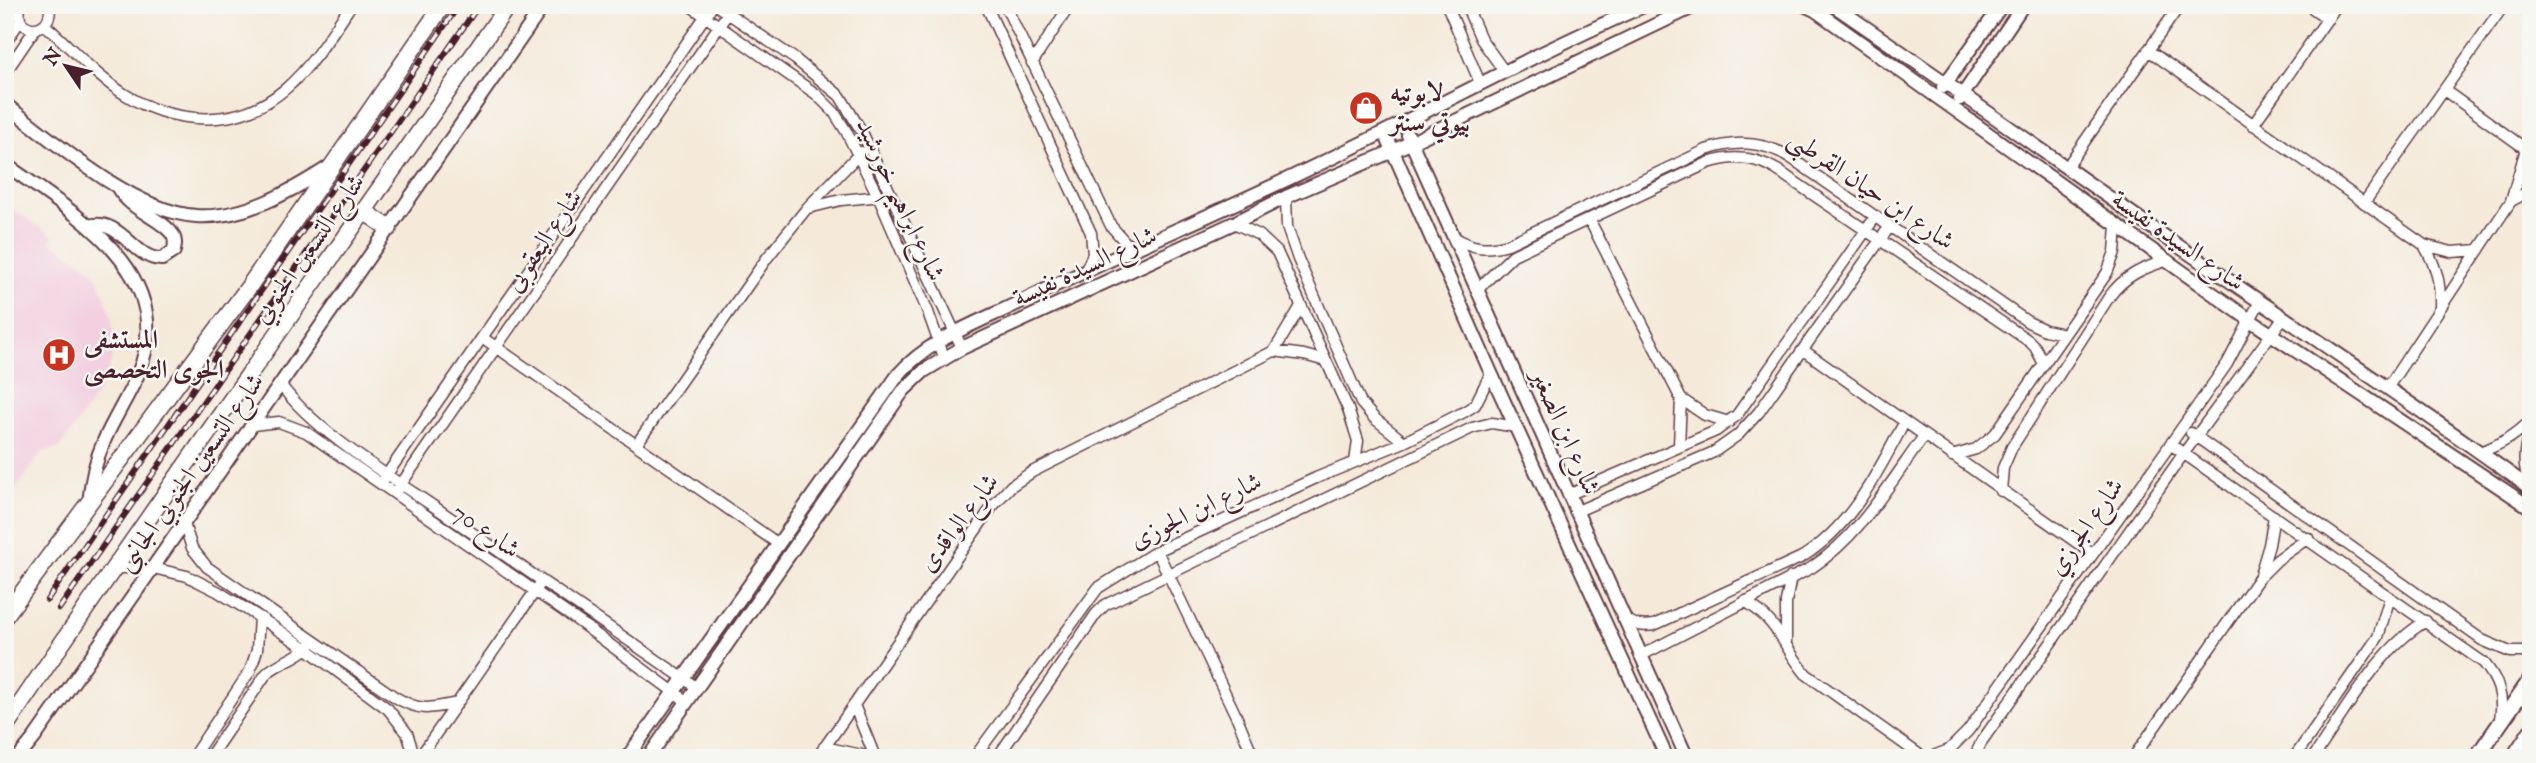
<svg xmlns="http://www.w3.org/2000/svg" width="2536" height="763" viewBox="0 0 2536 763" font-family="'IM FELL English',Amiri,serif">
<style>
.built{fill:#f3cfe0}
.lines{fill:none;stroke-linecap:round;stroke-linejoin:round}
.minor-casing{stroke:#643d45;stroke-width:13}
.tertiary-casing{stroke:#643d45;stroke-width:16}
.secondary-casing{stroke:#643d45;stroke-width:18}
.trunk-casing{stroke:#643d45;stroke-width:19}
.minor{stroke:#fff;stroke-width:10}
.tertiary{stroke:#fff;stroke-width:12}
.secondary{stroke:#fff;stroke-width:14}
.trunk{stroke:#fff;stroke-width:16}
.rail-casing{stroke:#4a1f2b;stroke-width:6}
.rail{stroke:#f6f6f2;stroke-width:3.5;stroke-dasharray:10;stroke-linecap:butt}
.labels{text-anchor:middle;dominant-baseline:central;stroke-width:5;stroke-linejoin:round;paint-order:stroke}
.poi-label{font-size:26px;font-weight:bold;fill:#4a1f2b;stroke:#f6f6f2;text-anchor:start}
.street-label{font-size:26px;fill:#4a1f2b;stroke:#f6f6f2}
</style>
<rect width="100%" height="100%" fill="#f6f6f2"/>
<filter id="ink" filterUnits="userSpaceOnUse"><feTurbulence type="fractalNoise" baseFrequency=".0143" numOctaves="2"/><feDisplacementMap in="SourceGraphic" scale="14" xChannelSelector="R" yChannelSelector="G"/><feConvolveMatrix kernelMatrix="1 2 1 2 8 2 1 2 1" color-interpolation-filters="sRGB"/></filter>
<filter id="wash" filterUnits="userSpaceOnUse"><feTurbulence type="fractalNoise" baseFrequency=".00686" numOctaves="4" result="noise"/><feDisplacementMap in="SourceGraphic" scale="28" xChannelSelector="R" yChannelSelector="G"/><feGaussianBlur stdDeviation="1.57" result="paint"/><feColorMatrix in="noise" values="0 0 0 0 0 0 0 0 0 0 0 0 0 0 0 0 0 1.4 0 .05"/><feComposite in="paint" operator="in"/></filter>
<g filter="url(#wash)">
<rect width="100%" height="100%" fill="#f5eada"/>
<path class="built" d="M5,204l48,32 -3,5 41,28 8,11 13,38 2,28 -3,17 -12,28 -39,57 -18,4 -37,54z"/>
</g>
<g filter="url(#ink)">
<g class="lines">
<g class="minor-casing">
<path id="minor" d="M19,5l1,16c13,15 34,4 29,-16
M689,5l127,89 18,18 12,19 32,65 50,116 16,45
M716,5l79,54 45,37 22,36 100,216
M986,5l105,228 2,21 -7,16
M1005,5l106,221 15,17 8,4
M1028,5h12
M1447,5l33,78
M1466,5l15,34 23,32
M2308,5l20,14
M45,25c27,23 50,51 81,70 22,14 44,21 70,23 80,6 116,-54 155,-113
M5,43l15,-22
M2148,50l276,195 28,7 27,-2
M1032,63l38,-58
M5,73l30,-44
M2444,90l86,62
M2253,125l84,-120
M2066,168l114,-163
M1286,197l1,30 11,32 63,144 13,15 30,24
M2511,201l20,-11
M2364,203l140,-198
M808,208l33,-8 41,-4
M1589,219l92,180 -2,47
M1234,223l25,12 18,17 71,157 10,32 -3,21
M1454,237c19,12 33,13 54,7l198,-94c29,-10 55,-9 82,6l240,166 17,8 19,4
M2424,245c12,21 17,38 16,62
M1477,290l36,-35 195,-92c25,-8 47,-7 69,7l252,171 6,6 9,17
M483,338l294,205
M1803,350l290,204
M1274,351l30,4 22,6
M280,384c36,49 111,93 162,128 85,58 169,117 254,175
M2388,387l123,-186 15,-52
M1681,399l24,16 24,7
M252,425l27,-3 27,10 272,189 108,80
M2531,432c-9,18 -8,37 0,56
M2191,433l291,207 28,12h21
M2170,444l314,219c14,17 20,34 16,56
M636,445l131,-187 40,-50 54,-56
M2480,452c20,-7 36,-16 51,-32
M1952,456l24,-7 19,-15 112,-161 8,-21 2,-26
M381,483l332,-478
M2001,491l2,-23 9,-21 97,-150c16,-22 34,-29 59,-37
M395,493l333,-480
M1568,495l148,-64 21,-16 139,-199
M1575,512l139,-60 24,-17 21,-23 131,-186
M184,524l8,24 15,19 188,130c25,15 35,12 62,6
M1157,551l81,169 16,38
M113,568h40l34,8 30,15 42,26 48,32 81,60 19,24 8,25
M2260,575l9,-30 5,-29
M1745,601c36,23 36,43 61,73l118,84
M1623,618c11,7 19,9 31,7l148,-68c49,-30 76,-85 102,-134
M1786,642v-40l5,-25
M1640,656l171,-88c49,-32 79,-85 113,-132
M854,705l21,52
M824,747l52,11
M192,758l58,-87 7,-21 2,-33
M209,758l57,-84c12,-12 31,-15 43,-28
M419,758l119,-171
M817,758l175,-251 19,-21 21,-14 242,-121 27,-45
M974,758l124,-170 59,-37 159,-73 88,-36 60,-30 11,-7 16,-32
M997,758l99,-144 9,-9 367,-177 20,-5 24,4
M1928,758l21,-8 19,-19 259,-367 33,-63
M1974,758l8,-17 202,-288 99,-135
M2133,758l125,-179 19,-19 31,-22
M2294,758l84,-121 12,-40
M2313,758c32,-46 64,-108 113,-137"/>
</g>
<g class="tertiary-casing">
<path id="tertiary" d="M1804,5l11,5 435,310 281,188
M1833,5c116,79 229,160 344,240 118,81 238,159 354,244
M1943,87l59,-82
M1960,99l63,-94
M5,104c49,38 129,108 191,112 48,3 94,-24 133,-49
M1385,133l106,240 176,385
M1408,135l279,623
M5,164c68,49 175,109 133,210 -10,23 -24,44 -34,67 -9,20 -13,41 -15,62
M89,226c32,-9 45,34 73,33l12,-8c1,-6 2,-10 -1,-16 -11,-17 -41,-23 -55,-47
M18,758l17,-21 509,-732
M627,758l271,-383c29,-34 76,-51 116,-70 92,-45 187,-85 280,-129 118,-55 232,-119 352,-171
M648,758l255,-367 21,-20 38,-23 272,-125 52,-26 107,-46 304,-146"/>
</g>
<g class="secondary-casing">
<path id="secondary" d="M2476,758l55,-79
M2513,758l18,-27"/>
</g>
<g class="trunk-casing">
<path id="trunk" d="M365,212l24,16
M5,616l243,-328 195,-283
M5,727c164,-243 336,-481 503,-722"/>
</g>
<use href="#minor" class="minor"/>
<use href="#tertiary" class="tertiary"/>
<use href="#secondary" class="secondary"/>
<use href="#trunk" class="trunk"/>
<g class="rail-casing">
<path id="rail" d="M47,600l412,-595
M59,609l420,-604"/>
</g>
<use href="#rail" class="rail"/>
</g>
</g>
<defs>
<g id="shop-disc" transform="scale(1.75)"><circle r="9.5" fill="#c8321e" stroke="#f6f6f2"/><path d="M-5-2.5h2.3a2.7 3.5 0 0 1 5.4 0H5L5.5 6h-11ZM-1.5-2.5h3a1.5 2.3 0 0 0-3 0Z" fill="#fff"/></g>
<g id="hospital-disc" transform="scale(1.75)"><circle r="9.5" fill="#c8321e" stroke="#f6f6f2"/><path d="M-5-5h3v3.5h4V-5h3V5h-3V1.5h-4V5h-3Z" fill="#fff"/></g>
</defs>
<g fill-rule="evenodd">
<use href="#shop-disc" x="1366" y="108"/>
<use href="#hospital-disc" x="59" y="355"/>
</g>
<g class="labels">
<g class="poi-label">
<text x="1390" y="93">لابوتيه<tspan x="1390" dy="30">بيوتي سنتر</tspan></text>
<text x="84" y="340">المستشفى<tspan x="84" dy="30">الجوى التخصصى</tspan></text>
</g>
<g class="street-label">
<text transform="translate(1871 190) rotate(34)">شارع ابن حيان القرطبى</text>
<text transform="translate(900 200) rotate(65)">شارع ابراهيم خورشيد</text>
<text transform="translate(544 241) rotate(-56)">شارع اليعقوبى</text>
<text transform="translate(2178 241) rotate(35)">شارع السيدة نفيسة</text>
<text transform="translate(309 249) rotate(-55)">شارع التسعين الجنوبي</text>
<text transform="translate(1085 267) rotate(-25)">شارع السيدة نفيسة</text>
<text transform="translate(1565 432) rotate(66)">شارع ابن الصغير</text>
<text transform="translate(191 473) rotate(-55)">شارع التسعين الجنوبي الجانبى</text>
<text transform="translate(1196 511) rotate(-26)">شارع ابن الجوزى</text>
<text transform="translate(959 523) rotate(-53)">شارع الواقدى</text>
<text transform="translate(2086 527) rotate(-55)">شارع الجرزي</text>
<text transform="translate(486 531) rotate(35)">شارع 70</text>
</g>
</g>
<rect width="2536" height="763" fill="none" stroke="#f6f6f2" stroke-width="28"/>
<g transform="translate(66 66) rotate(305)" stroke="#f6f6f2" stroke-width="5" paint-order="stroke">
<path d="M0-5L12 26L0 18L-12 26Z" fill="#4a1f2b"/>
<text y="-10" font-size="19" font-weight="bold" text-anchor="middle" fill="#4a1f2b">N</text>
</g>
</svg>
